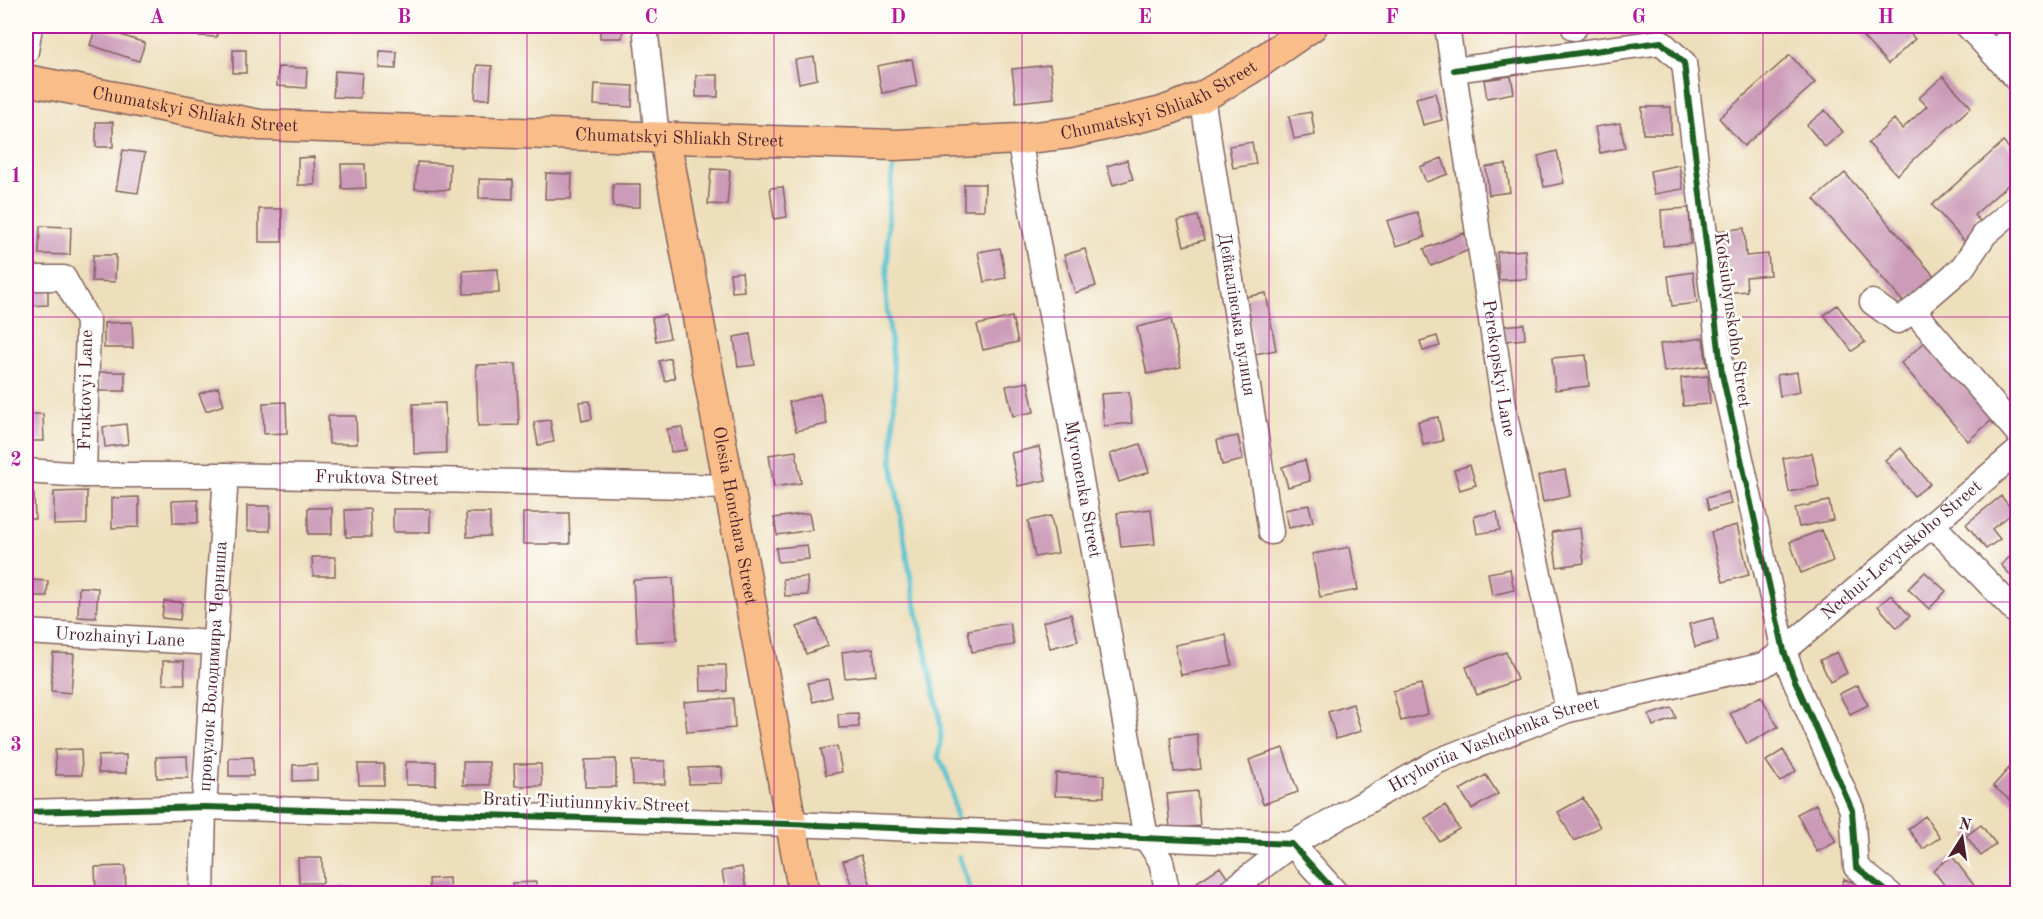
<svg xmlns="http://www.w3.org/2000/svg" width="2043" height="919" viewBox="0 0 2043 919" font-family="'Old Standard TT',serif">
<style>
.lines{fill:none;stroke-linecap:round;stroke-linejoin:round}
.stream{stroke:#57c3cf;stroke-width:5}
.building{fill:#cb9bb8}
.minor-casing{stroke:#83625e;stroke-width:27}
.major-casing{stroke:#83625e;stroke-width:33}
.minor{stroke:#fff;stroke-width:24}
.major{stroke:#f8bd89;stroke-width:30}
.cycleway-casing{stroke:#fdfcf7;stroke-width:10}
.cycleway{stroke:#1b5e20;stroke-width:6}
.grid{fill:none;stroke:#b5179e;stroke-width:1.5;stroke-opacity:0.55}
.labels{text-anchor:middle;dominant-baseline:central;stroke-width:5;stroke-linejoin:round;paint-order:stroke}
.street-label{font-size:18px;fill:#4a1f2b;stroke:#fdfcf7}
.neatline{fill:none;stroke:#b5179e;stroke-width:2}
.grid-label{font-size:20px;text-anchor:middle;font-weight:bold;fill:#b5179e}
</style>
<rect width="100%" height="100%" fill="#fdfcf7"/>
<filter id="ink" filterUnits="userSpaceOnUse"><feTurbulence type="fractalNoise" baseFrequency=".0167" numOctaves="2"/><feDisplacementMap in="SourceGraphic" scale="12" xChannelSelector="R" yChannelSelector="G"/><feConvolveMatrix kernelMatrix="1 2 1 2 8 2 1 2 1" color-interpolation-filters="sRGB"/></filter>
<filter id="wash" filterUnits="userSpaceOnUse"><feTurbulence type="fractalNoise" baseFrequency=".008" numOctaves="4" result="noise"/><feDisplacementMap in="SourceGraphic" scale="24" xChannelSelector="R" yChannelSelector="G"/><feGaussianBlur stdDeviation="1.35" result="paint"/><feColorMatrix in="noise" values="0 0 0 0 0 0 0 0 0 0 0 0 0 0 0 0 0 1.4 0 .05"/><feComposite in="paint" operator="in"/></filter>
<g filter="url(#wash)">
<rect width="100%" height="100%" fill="#eedfbc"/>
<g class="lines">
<path class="stream" d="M893,169l-4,36 -3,91 9,85 -3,82 21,130 26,121 2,23 -3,20c13,20 15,42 19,65
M959,857l13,37"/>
</g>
<g id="blocks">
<path class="building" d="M198,26h20l-1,11 -19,-1z
M600,26h23l-1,12h-22z
M1853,26h50l12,13 -27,25z
M96,27l49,16 -6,18 -49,-16z
M233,50h13v23h-13z
M380,51l17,1 -1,17 -17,-1z
M1790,55l25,28 -71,63 -25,-28z
M814,57l3,22 -18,4 -4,-23z
M912,59l5,27 -35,7 -5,-27z
M477,65l15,1 -2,33h-15z
M1050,65l4,33 -38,4 -4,-33z
M278,67l29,1 -1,20 -29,-2z
M335,71l27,2 -2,25 -27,-1z
M696,75h22v22h-22z
M1511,76l3,17 -27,5 -3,-18z
M1943,76l28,31 -74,68 -29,-32 26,-24 8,10 25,-23 -8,-8z
M595,84l38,2 -1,21 -38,-2z
M1435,93l7,27 -19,5 -7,-27z
M1642,107h29v27h-28z
M1825,110l18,22 -18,15 -18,-22z
M1311,112l4,23 -21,4 -5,-23z
M96,122h17v25h-17z
M1620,123l5,25 -25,5 -5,-26z
M1252,142l4,22 -23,4 -4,-22z
M2003,142l15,16v31l-3,2 -6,-7 -35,31 9,9 -19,17 -32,-36z
M123,150l22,3 -7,40 -22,-3z
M1557,151l7,32 -20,4 -6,-31z
M314,157l1,28h-17v-27z
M1442,158l6,16 -22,8 -6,-15z
M1127,160l6,19 -20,6 -6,-19z
M417,162l33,2 -1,26 -34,-1z
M341,164h24l1,24 -24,1z
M1506,164l4,28 -21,3 -3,-28z
M1679,165l4,24 -29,5 -4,-23z
M711,169l19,1 -3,35 -19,-1z
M546,173l26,1 -1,25h-26z
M1845,173l90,104 -31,26 -90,-104z
M479,179l34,1v19l-34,-1z
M613,184h27v23h-27z
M964,184h21l-1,26h-20z
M783,187l4,30 -13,2 -4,-31z
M1689,208l2,36 -28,2 -2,-36z
M259,209h23v33h-23z
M1417,212l8,25 -29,9 -9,-25z
M1198,216l6,24 -20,6 -6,-25z
M40,226l31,1 -1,28 -31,-1z
M1744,228l2,28 22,-2 2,21 -24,2 1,14 -23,2 -6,-62z
M1464,233l7,16 -40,17 -7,-17z
M1000,248l6,30 -22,4 -6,-30z
M1085,249l11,37 -21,7 -11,-38z
M1525,250l2,29 -28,1 -2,-28z
M93,255h23l-1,27 -23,-1z
M498,269l1,24 -35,1 -1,-23z
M742,272l2,19 -12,1 -2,-19z
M1693,272l4,31 -25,3 -4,-30z
M48,287v18l-22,1v-18z
M1266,293l10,57 -21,4 -10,-57z
M1837,305l28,37 -13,9 -28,-36z
M665,315l5,23 -14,3 -4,-23z
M1012,317l6,25 -35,8 -6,-25z
M1171,319l10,48 -34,7 -10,-47z
M132,322l1,26h-29v-25z
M1524,324l1,15 -20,2 -2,-15z
M750,334l5,31 -17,2 -4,-30z
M1437,336l3,10 -17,5 -3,-10z
M1703,338l4,28 -43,6 -4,-28z
M1926,341l67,78 -25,22 -67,-78z
M1586,355l3,31 -34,4 -3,-32z
M670,358l5,20 -10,3 -6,-20z
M516,364l3,61 -41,1 -2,-61z
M98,372h27v19h-26z
M1797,372l3,20 -20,4 -3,-21z
M1708,376l2,28 -27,2 -2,-28z
M1028,382l6,30 -21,4 -7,-30z
M218,387l6,18 -18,6 -7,-17z
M1129,392l3,31 -28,3 -3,-32z
M820,394l7,30 -31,7 -7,-29z
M590,401l2,18 -10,2 -3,-19z
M286,402l1,31 -23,1 -1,-31z
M445,403l1,50 -32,1 -1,-50z
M26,414h17l1,27h-18z
M328,416h28l1,28h-28z
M1438,417l5,24 -20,4 -5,-24z
M550,420l4,22 -16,3 -4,-23z
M126,424l2,20 -23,3 -2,-20z
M682,427l4,23 -15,2 -4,-23z
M1238,436l5,24 -21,5 -5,-25z
M1140,444l9,28 -30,10 -9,-28z
M1039,447l7,33 -28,6 -7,-33z
M1901,448l29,36 -16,12 -29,-36z
M796,451l5,32 -27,4 -5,-32z
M1812,453l7,33 -30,6 -6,-34z
M1305,460l5,21 -22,6 -6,-20z
M1470,465l6,20 -16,5 -6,-20z
M1565,470l5,26 -27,6 -5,-26z
M87,491v33l-33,1v-33z
M1728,492l3,12 -22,6 -3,-12z
M34,494l1,25h-9v-24z
M2001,496l13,16 -22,17 8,10 -14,10 -20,-25z
M139,497v30l-27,1v-30z
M198,500v23h-25l-1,-22z
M1829,501l4,19 -34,7 -4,-19z
M1309,505l4,17 -24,6 -4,-18z
M247,506h23v25h-23z
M308,508h24v26h-24z
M370,509l1,28h-25l-1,-27z
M393,509h37v23h-37z
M1151,509l4,35 -34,3 -4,-34z
M1497,512l3,18 -23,4 -3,-18z
M466,513h24v23l-23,1z
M523,513h46l1,31h-47z
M809,513l3,17 -35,5 -3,-17z
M1051,516l7,37 -23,4 -7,-36z
M1737,525l12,50 -26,7 -12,-50z
M1580,528l4,35 -27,4 -5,-35z
M1822,530l11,31 -32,12 -11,-31z
M807,545l2,14 -31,3 -2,-14z
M1350,547l8,43 -38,7 -8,-43z
M2018,549v34l-17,-18z
M312,557h23v19h-22z
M1510,569l4,21 -22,5 -4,-22z
M1925,572l21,19 -17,18 -21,-20z
M807,577l1,18 -23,1 -2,-17z
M673,578l4,62 -40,2 -4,-62z
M31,580l17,1 -1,15h-17z
M79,587l19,1 -2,30 -18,-1z
M1891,595l19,21 -13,12 -19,-22z
M164,601l18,1 -2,18 -18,-2z
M1071,614l7,27 -28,7 -7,-26z
M1713,618l5,23 -23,6 -6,-23z
M818,619l10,27 -22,8 -9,-27z
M1010,623l4,22 -42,7 -4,-22z
M1226,635l6,30 -51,10 -6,-30z
M873,648l3,27 -31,3 -3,-26z
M1506,652l11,28 -40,15 -11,-28z
M1837,652l10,21 -17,9 -10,-22z
M53,653l21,1 -3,39 -20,-2z
M163,661h21l1,23h-22z
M700,665h26l1,26h-26z
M828,679l4,18 -19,5 -5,-19z
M1421,684l7,30 -27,7 -8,-30z
M1857,685l11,20 -18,9 -11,-20z
M1761,696l17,31 -31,17 -17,-31z
M733,698l2,30 -48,4 -3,-30z
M1353,704l8,27 -25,8 -8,-27z
M1672,708l4,10 -23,8 -4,-11z
M858,713l1,14 -20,1 -1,-14z
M1197,734l4,35 -27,3 -4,-35z
M837,746l5,26 -16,3 -5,-26z
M1283,748l15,44 -35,12 -14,-44z
M81,749l1,26h-26l-1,-25z
M26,750h4v23h-4z
M1783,750l13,21 -16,11 -14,-21z
M126,755v18h-28v-17z
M187,756l1,22h-31l-1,-21z
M253,757v19h-24v-18z
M616,759v28h-31v-27z
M632,761h33v23l-32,1z
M406,762h30v23h-30z
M463,762h26l1,23h-27z
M317,764v16l-24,1v-16z
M358,764h26v21h-25z
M514,764h27l1,22h-27z
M722,767v16l-33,1v-16z
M2010,767l8,7v33l-25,-21z
M1056,773l48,2v22l-49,-1z
M1486,775l12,19 -26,15 -12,-19z
M1197,791l3,35 -30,3 -3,-35z
M1583,798l17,29 -26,14 -16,-29z
M1816,804l20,38 -19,10 -20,-38z
M1445,805l14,24 -20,12 -14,-23z
M1925,816l15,21 -17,12 -15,-20z
M1981,825l15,19 -15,12 -15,-20z
M861,855l10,31 -17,6 -11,-31z
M1952,856l24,32 -8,6h-17l-18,-24z
M298,858h24l1,25h-24z
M125,866l1,27 -30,1 -1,-27z
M742,867l5,27h-21l-4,-23z
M1220,867l11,16 -17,11h-10l-7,-12z
M449,878l1,16h-20l-1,-15z
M1844,879l17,6 -3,9h-19z
M536,882l1,12h-24l-1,-11z
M338,886l24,2v6h-24z
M595,887v7h-16v-6z"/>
</g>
</g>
<g filter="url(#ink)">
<use href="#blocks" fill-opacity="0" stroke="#83625e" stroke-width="1.5"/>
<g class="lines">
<g class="minor-casing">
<g id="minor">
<path d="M645,26l12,111"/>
<path id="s1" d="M1447,26l59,394 62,290"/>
<path d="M1968,26l50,54"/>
<path d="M1574,28l2,-2"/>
<path d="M26,51l4,-25"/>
<path d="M1993,53l25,-21"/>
<path d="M1454,70l207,-28 23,21 38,311 62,277 9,25 59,134 4,57 34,27"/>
<path id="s2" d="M1202,97l69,435"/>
<path id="s3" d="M1019,139l127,699 15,23 7,33"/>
<path d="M26,278h38l24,43 -4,154"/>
<path d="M1872,302l26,19 15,-11 105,123"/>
<path d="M1913,310l49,-42 23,-34 33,-28"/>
<path id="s4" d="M26,471l58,4h142l502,12"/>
<path d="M1932,524l86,90"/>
<path id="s5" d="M26,632l189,11"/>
<path d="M26,812l178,-5 586,17 502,20 45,50"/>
<path id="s6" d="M202,894l2,-87 22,-332"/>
<path id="s7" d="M1227,894l65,-50 146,-83 130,-51 196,-45 20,-14 234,-200"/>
</g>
</g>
<g class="major-casing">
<g id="major">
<path id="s8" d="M26,80l234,45 635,20 124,-6 51,-6 92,-21 40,-15 48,-28 62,-43"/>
<path id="s9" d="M665,138l139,756"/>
</g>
</g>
<use href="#minor" class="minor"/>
<use href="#major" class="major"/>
<g class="cycleway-casing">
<path id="cycleway" d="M1454,70l207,-28 23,21 38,311 62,277 9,25 59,134 4,57 34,27
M26,812l178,-5 586,17 502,20 45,50"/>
</g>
<use href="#cycleway" class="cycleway"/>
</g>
</g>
<path class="grid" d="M280,26v868M527,26v868M774,26v868M1022,26v868M1269,26v868M1516,26v868M1763,26v868M26,317h1992M26,602h1992"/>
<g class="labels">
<g class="street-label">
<text stroke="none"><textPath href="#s8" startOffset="1144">Chumatskyi Shliakh Street</textPath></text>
<text stroke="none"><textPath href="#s8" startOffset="172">Chumatskyi Shliakh Street</textPath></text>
<text stroke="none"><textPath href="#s8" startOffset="658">Chumatskyi Shliakh Street</textPath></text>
<text stroke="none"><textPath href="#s2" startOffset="220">Дейкалівська вулиця</textPath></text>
<text transform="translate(1732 320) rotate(82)">Kotsiubynskoho Street</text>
<text stroke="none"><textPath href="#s1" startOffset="346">Perekopskyi Lane</textPath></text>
<text transform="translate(86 390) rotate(-89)">Fruktovyi Lane</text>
<text stroke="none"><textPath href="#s4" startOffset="351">Fruktova Street</textPath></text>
<text stroke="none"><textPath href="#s3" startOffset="356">Myronenka Street</textPath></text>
<text stroke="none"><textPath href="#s9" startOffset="384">Olesia Honchara Street</textPath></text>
<text stroke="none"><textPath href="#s7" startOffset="770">Nechui-Levytskoho Street</textPath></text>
<text stroke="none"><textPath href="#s5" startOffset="94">Urozhainyi Lane</textPath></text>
<text stroke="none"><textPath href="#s6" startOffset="228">провулок Володимира Черниша</textPath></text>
<text stroke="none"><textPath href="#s7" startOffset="308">Hryhoriia Vashchenka Street</textPath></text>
<text transform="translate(586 803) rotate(2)">Brativ Tiutiunnykiv Street</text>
</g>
</g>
<rect width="2043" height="919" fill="none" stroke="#fdfcf7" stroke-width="66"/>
<g transform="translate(1962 838) rotate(12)" stroke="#fdfcf7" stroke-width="4.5" paint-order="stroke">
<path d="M0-4.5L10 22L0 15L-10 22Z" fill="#4a1f2b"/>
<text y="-9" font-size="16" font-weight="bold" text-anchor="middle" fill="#4a1f2b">N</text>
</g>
<rect x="33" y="33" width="1977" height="853" class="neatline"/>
<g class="grid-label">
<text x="157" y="23">A</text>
<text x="404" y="23">B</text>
<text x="651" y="23">C</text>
<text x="898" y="23">D</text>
<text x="1145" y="23">E</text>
<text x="1392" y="23">F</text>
<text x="1639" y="23">G</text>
<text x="1886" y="23">H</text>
<text x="16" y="182">1</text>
<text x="16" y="466">2</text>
<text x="16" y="751">3</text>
</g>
</svg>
